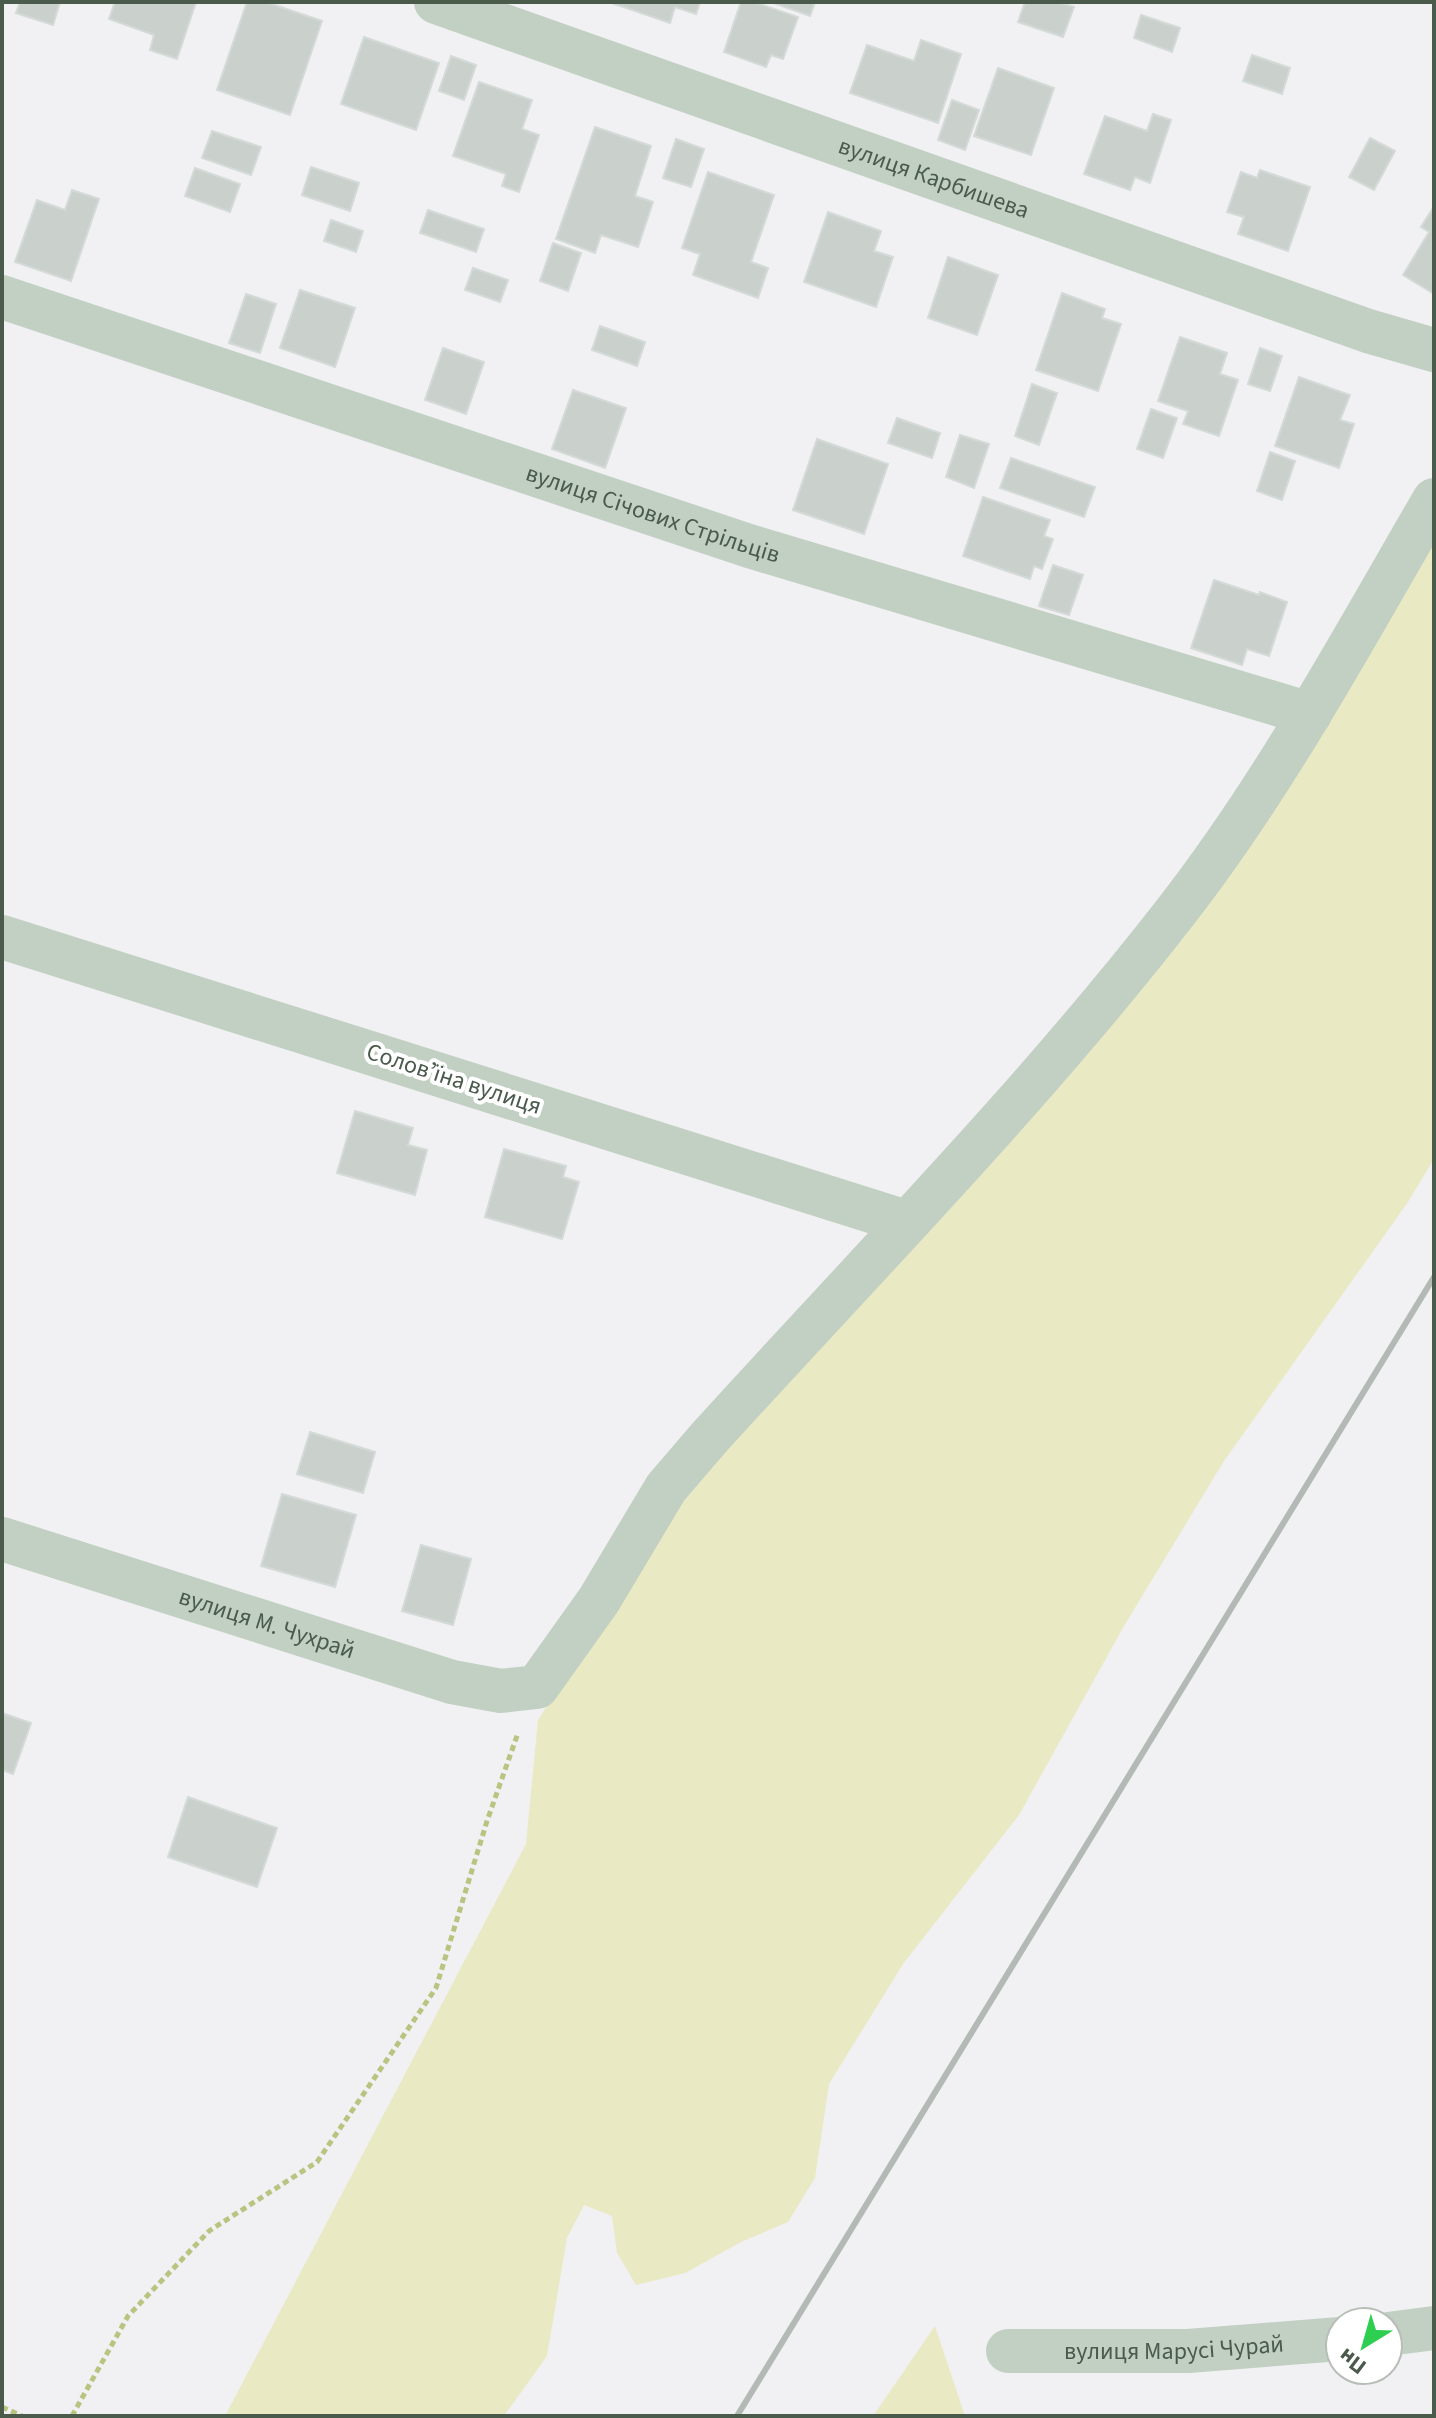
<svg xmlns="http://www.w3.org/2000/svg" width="1436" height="2418" viewBox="0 0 1436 2418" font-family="'Source Sans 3',sans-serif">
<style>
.green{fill:#e9eac4}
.building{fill:#cad1cc;stroke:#d4dad7;stroke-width:2}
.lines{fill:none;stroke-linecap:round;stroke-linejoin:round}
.path{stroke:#b9c480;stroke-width:5;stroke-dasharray:6 4;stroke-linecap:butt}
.minor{stroke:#c2d0c4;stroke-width:44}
.rail{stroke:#b3b9b4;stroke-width:6}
.labels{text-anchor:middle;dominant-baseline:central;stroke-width:8;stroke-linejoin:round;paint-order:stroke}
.street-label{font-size:24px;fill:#4a5b4c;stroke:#fff}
</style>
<rect width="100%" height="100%" fill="#f1f0f2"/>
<path class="green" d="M1434,535v624l-26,43 -184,259 -100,165 -105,189 -116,149 -74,120 -14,94 -27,44 -47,20 -56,31 -49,12 -19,-32 -5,-37 -28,-11 -17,33 -20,118 -43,60h-279l301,-572 12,-124 148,-233 364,-400z
M935,2326l30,90h-92z"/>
<path class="building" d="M20,2h40l-7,23 -37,-12z
M115,2h81l-19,57 -27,-9 4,-15 -45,-16z
M247,2h19l56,19 -32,94 -73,-25z
M609,2h91l-4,12 -21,-7 -5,16z
M741,2h13l44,15 -15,42 -12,-4 -5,12 -42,-15z
M771,2h44l-5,14z
M1025,2h33l16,5 -11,30 -45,-15z
M1141,15l39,13 -8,24 -38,-14z
M364,37l75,26 -23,67 -75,-26z
M921,40l40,14 -23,69 -88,-30 17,-48 47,16z
M1252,55l38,13 -8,26 -39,-13z
M451,56l25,9 -12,35 -25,-9z
M998,68l56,20 -23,67 -57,-19z
M479,82l53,18 -10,29 17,6 -20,57 -17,-6 4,-12 -53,-18z
M952,100l27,10 -14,40 -27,-10z
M1153,114l18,6 -21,63 -15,-6 -5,13 -46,-16 21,-58 42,15z
M595,127l56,19 -16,50 18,6 -15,45 -37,-12 -6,18 -39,-14z
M212,131l49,16 -10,28 -49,-17z
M1370,138l25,13 -21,39 -25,-13z
M676,139l28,10 -13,38 -28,-9z
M311,167l48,16 -9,28 -48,-16z
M195,168l45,16 -10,28 -45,-16z
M1260,170l50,17 -22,64 -50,-17 6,-17 -17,-5 14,-40 16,6z
M708,172l66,23 -23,67 17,6 -10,30 -65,-23 7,-21 -18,-6z
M72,190l27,9 -28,82 -56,-19 22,-62 28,10z
M1433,208h1v86l-31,-19 26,-43 -8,-5z
M428,210l56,19 -8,23 -56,-19z
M828,212l53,19 -7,20 19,6 -17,50 -72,-25z
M331,220l32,11 -7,21 -32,-11z
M553,243l28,10 -13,38 -28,-10z
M948,257l50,18 -21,60 -49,-17z
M473,268l35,12 -8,22 -35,-12z
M300,290l55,18 -20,59 -55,-19z
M1062,293l43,16 -3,9 19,6 -23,67 -62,-21z
M246,294l30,10 -16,49 -31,-10z
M600,326l45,16 -8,24 -45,-16z
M1180,337l47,16 -7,21 18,6 -19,56 -36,-12 5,-13 -30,-10z
M443,348l41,14 -18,52 -41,-14z
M1260,348l22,8 -12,35 -22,-7z
M1299,377l51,18 -10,25 14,4 -15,44 -64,-22z
M1032,384l25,9 -18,52 -24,-9z
M573,390l53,18 -21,60 -53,-19z
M1151,409l26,9 -14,40 -26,-9z
M897,418l43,15 -8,25 -44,-15z
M960,435l29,9 -15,44 -28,-11z
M817,439l71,25 -24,70 -71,-24z
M1270,452l25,9 -13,39 -25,-9z
M1011,458l84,29 -11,30 -84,-29z
M983,497l67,23 -6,16 9,3 -11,30 -8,-3 -4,13 -67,-23z
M1053,565l30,10 -14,40 -30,-9z
M1214,580l45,15 1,-3 27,10 -18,54 -22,-7 -5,16 -51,-17z
M355,1111l58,17 -5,17 19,5 -12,45 -78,-22z
M504,1149l62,17 -3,11 16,5 -17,57 -77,-22z
M310,1432l65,20 -12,41 -66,-19z
M282,1494l74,21 -21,72 -74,-21z
M421,1545l50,14 -18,66 -51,-14z
M2,1713l29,10 -18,51 -11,-4z
M188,1797l89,31 -20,59 -89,-30z"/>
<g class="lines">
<path class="path" d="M2,2407l20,9
M72,2416l56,-100 81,-85 108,-69 119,-174 51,-167 31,-88"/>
<g class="minor">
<path id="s1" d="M436,2l932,329 66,19"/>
<path id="s2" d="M2,297l747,249 561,168"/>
<path d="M2,937l904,285"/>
<path id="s3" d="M2,1539l450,143 49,9 36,-4 62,-87 67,-112 42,-49c157,-173 322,-340 466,-525 100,-128 178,-273 260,-414"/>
<path d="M1388,2334l46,-6"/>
<path id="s4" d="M1008,2351h180l152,-12"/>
</g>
<path class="rail" d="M737,2416l697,-1139"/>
</g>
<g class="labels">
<g class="street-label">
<text stroke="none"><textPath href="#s1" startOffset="528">вулиця Карбишева</textPath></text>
<text stroke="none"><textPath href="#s2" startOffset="686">вулиця Січових Стрільців</textPath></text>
<text transform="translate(454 1079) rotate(18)">Соловʼїна вулиця</text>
<text stroke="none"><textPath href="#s3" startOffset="278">вулиця М. Чухрай</textPath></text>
<text stroke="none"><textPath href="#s4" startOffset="166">вулиця Марусі Чурай</textPath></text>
</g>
</g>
<rect width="1436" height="2418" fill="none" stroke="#4a5b4c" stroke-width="8"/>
<g transform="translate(1364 2346) rotate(217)"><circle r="38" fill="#ffffff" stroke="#b7bdb7" stroke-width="2"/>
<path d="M0-6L14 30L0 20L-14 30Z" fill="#2ece51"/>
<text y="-12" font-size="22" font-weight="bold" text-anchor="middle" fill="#4a5b4c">Пн</text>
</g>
</svg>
